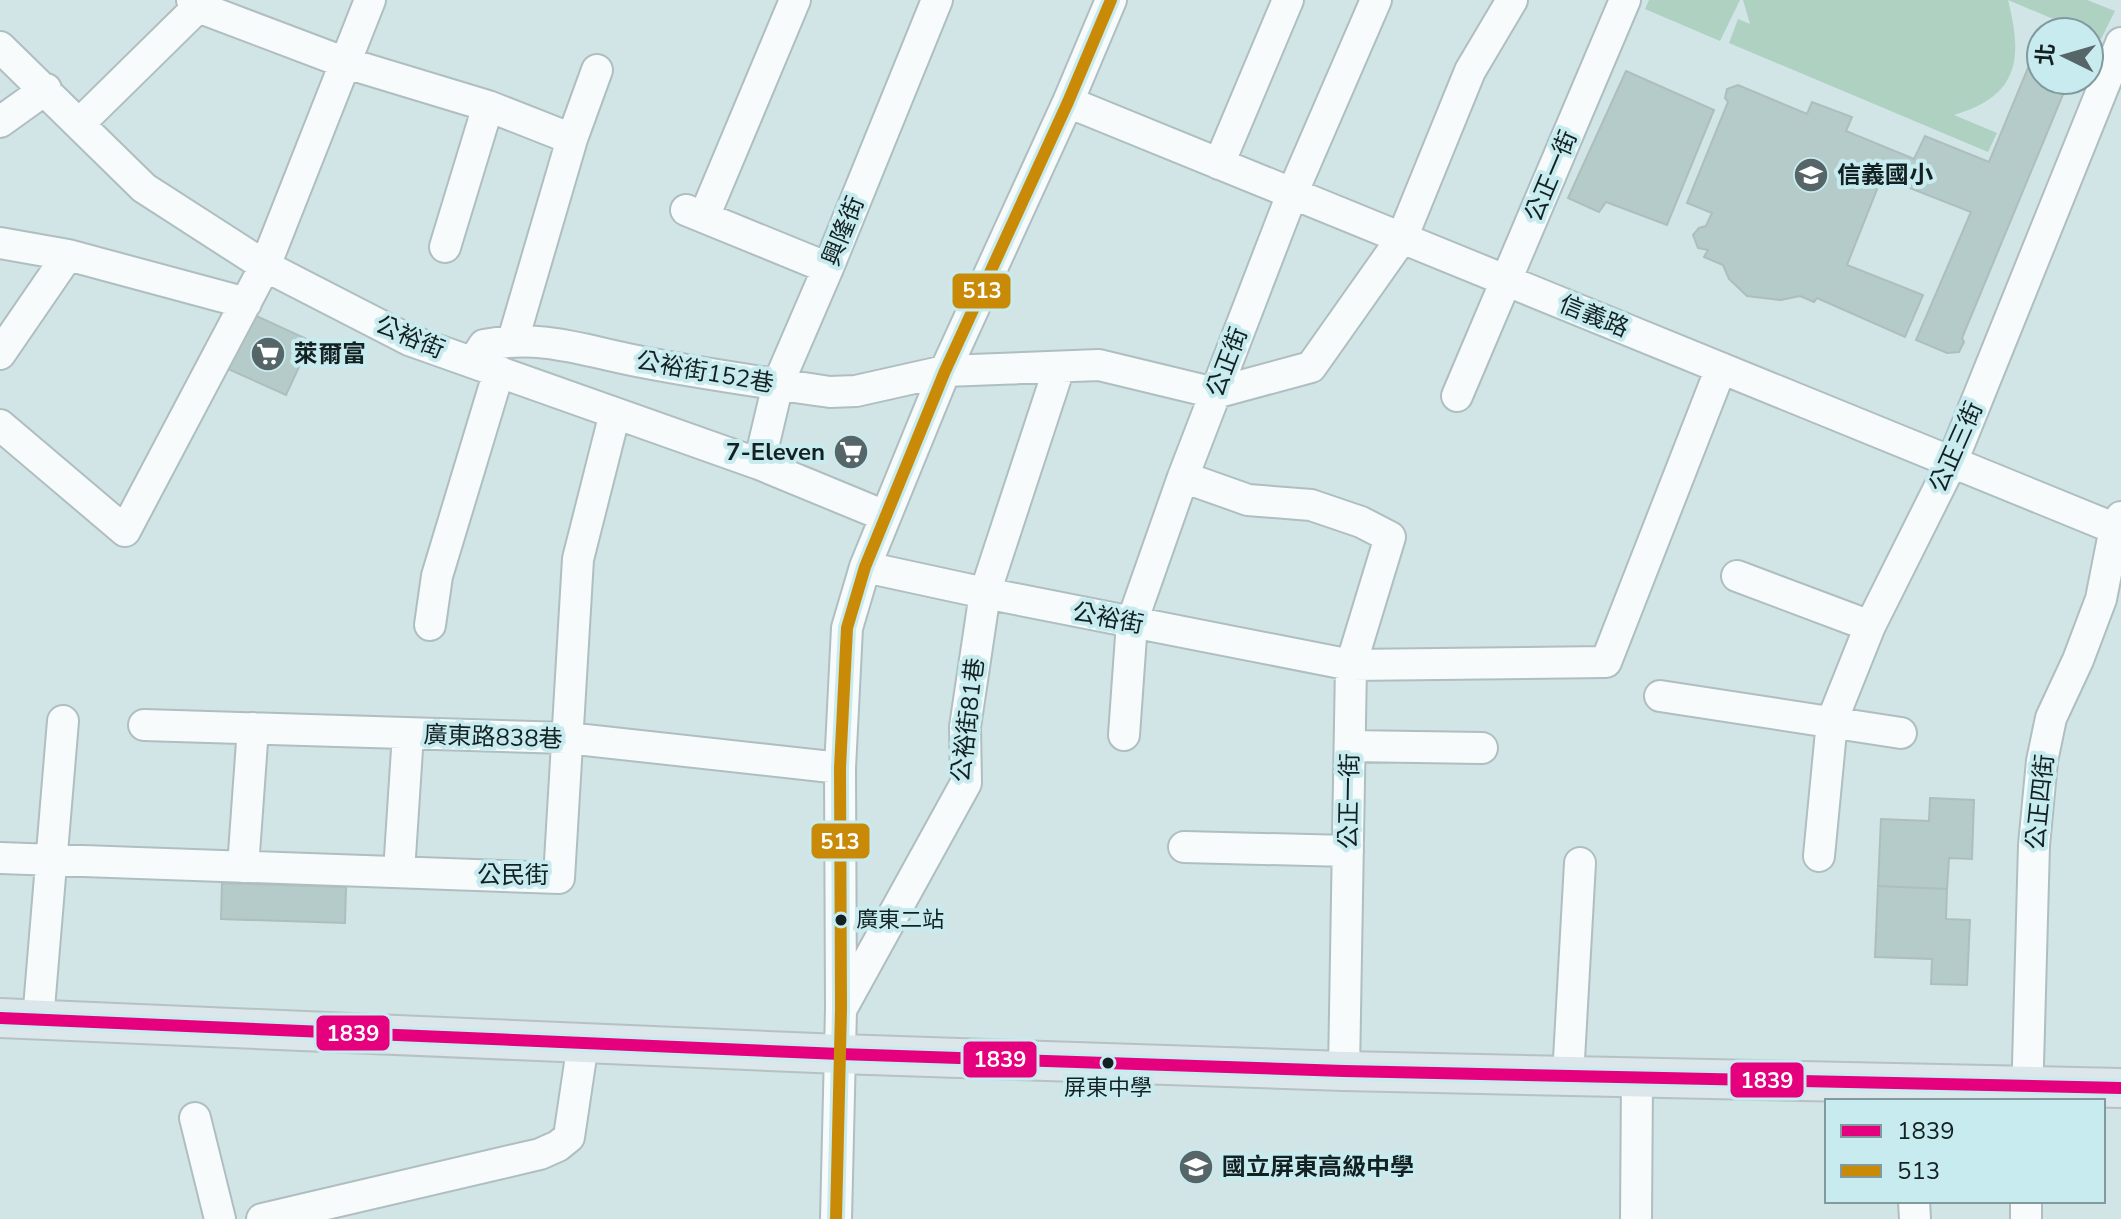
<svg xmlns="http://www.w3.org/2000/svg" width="2121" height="1219" viewBox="0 0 2121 1219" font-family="'Nunito Sans','Noto Sans TC',sans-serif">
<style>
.green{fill:#aed1c2}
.building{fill:#b4cbc9;stroke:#aebebd;stroke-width:2}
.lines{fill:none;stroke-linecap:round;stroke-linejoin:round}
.minor-casing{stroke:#afbec0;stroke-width:34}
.major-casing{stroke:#b6c1c2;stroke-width:42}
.minor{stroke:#f8fbfb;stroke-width:30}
.major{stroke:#dbe7ea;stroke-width:38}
.bus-1-casing{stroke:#c8ebef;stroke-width:18}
.bus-2-casing{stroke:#c8ebef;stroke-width:18}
.bus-1{stroke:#e5007d;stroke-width:12}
.bus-2{stroke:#c98b07;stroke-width:12}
.bus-dot{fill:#132122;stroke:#c8ebef;stroke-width:3}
.labels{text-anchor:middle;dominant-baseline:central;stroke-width:8;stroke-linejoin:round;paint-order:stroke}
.bus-label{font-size:22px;fill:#132122;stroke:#c8ebef;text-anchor:start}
.poi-label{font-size:24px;font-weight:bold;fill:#132122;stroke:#c8ebef;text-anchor:start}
.street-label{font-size:24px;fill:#132122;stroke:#c8ebef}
.line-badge{stroke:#c8ebef;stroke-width:3}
.badge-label{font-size:22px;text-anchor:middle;font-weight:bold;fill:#fff}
</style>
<rect width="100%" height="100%" fill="#d1e4e6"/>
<path class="green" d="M1649,0h91l-20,41 -75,-32z
M1743,0h265c15,59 11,96 -54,115l43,18 -9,19 -259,-109 9,-24 12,5z
M2008,0h79l28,11 -14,28z"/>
<path class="building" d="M2040,39l1,41h28l-107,258 2,4 -5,10 -12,1 -31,-13 55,-128 -89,-35 -35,88 76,30 -18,42 -88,-39 -3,4 -14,-6 -19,4 -34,-4 -18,-17 -6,-14 -19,-8 4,-7 -10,-2 -5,-13 6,-7 7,-2 6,-13 -25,-10 41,-101 -3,-4 2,-9 11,-4 69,29 5,-12 40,15 -6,14 68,28 11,-23 64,26z
M1626,71l88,39 -47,115 -61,-23 -7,10 -31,-14z
M250,313l61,28 -25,54 -60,-27z
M1930,798l44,2 -2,59 -23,-1 -2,31 -69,-3 3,-67 48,2z
M222,883l124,4 -1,36 -124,-4z
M1878,886l69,3 -1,30 24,1 -3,65 -36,-1 1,-25 -57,-2z"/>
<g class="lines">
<g class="minor-casing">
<path id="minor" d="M192,0l6,7 148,56 142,43 84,33
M0,47l144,141 121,78 144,74 350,124 126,52
M1068,102l1053,429
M0,122l46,-33
M79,124l119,-117
M1219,164l69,-164
M686,210l142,58
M704,217l91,-217
M0,243l68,12 178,48
M445,247l43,-141
M513,340l59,-201 25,-69
M0,354l68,-99
M473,362l11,-17c60,-11 100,6 158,17 62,12 125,21 188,30l26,-1 89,-20 154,-6 116,28 96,-26 91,-129 68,-167 42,-71
M1457,396l168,-396
M0,425l125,106 140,-265 105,-266
M759,464l19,-80 50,-116 109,-268
M1183,477l65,23 63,5 50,17 29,15 -39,128 -7,406
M865,567l120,26 366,72 255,-3 115,-294
M1737,576l133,50
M430,625l7,-49 62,-205
M1660,696l241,37
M144,725l423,13 273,30
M1124,735l8,-113 51,-145 109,-283 84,-194
M1350,746l132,2
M1184,847l164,4
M1819,856l13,-135 38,-95 82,-164 169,-419
M0,858l559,20 19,-319 37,-146
M243,867l10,-139
M399,872l9,-138
M842,1008l124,-225 -1,-56 20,-134 74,-225
M38,1020l25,-299
M1568,1077l12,-214
M2027,1101l7,-256 8,-84 9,-43 27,-58 23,-61 14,-71 6,-11
M195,1118l25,101
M1914,1201l1,18
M262,1219l278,-65 18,-8 11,-9 14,-94
M836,1219l5,-210 -1,-241 7,-140 18,-61 80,-196 123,-269 43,-102
M1636,1219l1,-140
M2026,1219v-18"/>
</g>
<g class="major-casing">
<path id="major" d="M0,1018l840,36 504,17 777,17"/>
</g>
<use href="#minor" class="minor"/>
<use href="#major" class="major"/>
<g class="bus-1-casing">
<path id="bus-1" d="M0,1018l840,36 504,17 777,17"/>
</g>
<g class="bus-2-casing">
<path id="bus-2" d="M836,1219l5,-210 -1,-241 7,-140 18,-61 80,-196 123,-269 43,-102"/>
</g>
<use href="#bus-1" class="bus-1"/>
<use href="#bus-2" class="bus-2"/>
</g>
<defs>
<g id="school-disc" transform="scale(1.8)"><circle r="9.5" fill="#566567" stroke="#c8ebef"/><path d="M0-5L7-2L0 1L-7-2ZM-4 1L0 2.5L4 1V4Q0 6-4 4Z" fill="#fff"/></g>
<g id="supermarket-disc" transform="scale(1.8)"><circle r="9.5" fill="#566567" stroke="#c8ebef"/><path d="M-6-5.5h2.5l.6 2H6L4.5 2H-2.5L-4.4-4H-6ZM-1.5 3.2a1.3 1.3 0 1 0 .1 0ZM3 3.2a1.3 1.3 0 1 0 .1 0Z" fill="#fff"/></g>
</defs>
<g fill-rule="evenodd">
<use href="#school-disc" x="1811" y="175"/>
<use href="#supermarket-disc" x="268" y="354"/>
<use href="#supermarket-disc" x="851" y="452"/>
<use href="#school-disc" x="1196" y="1167"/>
</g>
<g class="bus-dot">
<circle cx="841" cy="920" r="7"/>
<circle cx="1108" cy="1063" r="7"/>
</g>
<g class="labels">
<g class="bus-label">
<text x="856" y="920">廣東二站</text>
<text x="1108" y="1088" text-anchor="middle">屏東中學</text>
</g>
<g class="poi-label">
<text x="1837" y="175">信義國小</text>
<text x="294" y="354">萊爾富</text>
<text x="825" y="452" text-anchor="end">7-Eleven</text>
<text x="1222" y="1167">國立屏東高級中學</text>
</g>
<g class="street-label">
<text transform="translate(1551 176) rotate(-67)">公正一街</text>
<text transform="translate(843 231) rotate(-68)">興隆街</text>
<text transform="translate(1594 316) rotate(22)">信義路</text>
<text transform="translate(410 337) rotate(23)">公裕街</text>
<text transform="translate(1227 362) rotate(-69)">公正街</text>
<text transform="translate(705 372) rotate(10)">公裕街152巷</text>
<text transform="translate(1956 447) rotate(-66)">公正三街</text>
<text transform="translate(1108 618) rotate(11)">公裕街</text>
<text transform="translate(968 720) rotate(-83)">公裕街81巷</text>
<text transform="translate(493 737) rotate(2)">廣東路838巷</text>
<text transform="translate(1349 801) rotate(-89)">公正一街</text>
<text transform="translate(2040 802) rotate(-84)">公正四街</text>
<text x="513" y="875">公民街</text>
</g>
</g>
<g class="line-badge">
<rect x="951" y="272" width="61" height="38" rx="8" fill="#c98b07"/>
<rect x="810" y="822" width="61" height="38" rx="8" fill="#c98b07"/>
<rect x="315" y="1014" width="76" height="38" rx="8" fill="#e5007d"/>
<rect x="962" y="1040" width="76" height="39" rx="8" fill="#e5007d"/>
<rect x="1729" y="1061" width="76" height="38" rx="8" fill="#e5007d"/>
</g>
<g class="badge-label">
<text x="982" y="298">513</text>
<text x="840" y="849">513</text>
<text x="353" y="1041">1839</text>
<text x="1000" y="1067">1839</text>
<text x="1767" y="1088">1839</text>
</g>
<rect x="1825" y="1099" width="280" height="104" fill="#c8ebef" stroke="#809a9d" stroke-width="2"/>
<rect x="1841" y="1125" width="40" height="12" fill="#e5007d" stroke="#809a9d" stroke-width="2"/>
<text x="1897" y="1139" font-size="24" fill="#132122">1839</text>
<rect x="1841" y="1165" width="40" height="12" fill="#c98b07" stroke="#809a9d" stroke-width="2"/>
<text x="1897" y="1179" font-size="24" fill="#132122">513</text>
<g transform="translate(2065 56) rotate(275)"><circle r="38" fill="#c8ebef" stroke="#809a9d" stroke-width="2"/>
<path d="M0-6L14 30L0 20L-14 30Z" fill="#566567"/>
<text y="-12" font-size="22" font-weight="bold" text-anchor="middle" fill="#132122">北</text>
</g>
</svg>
